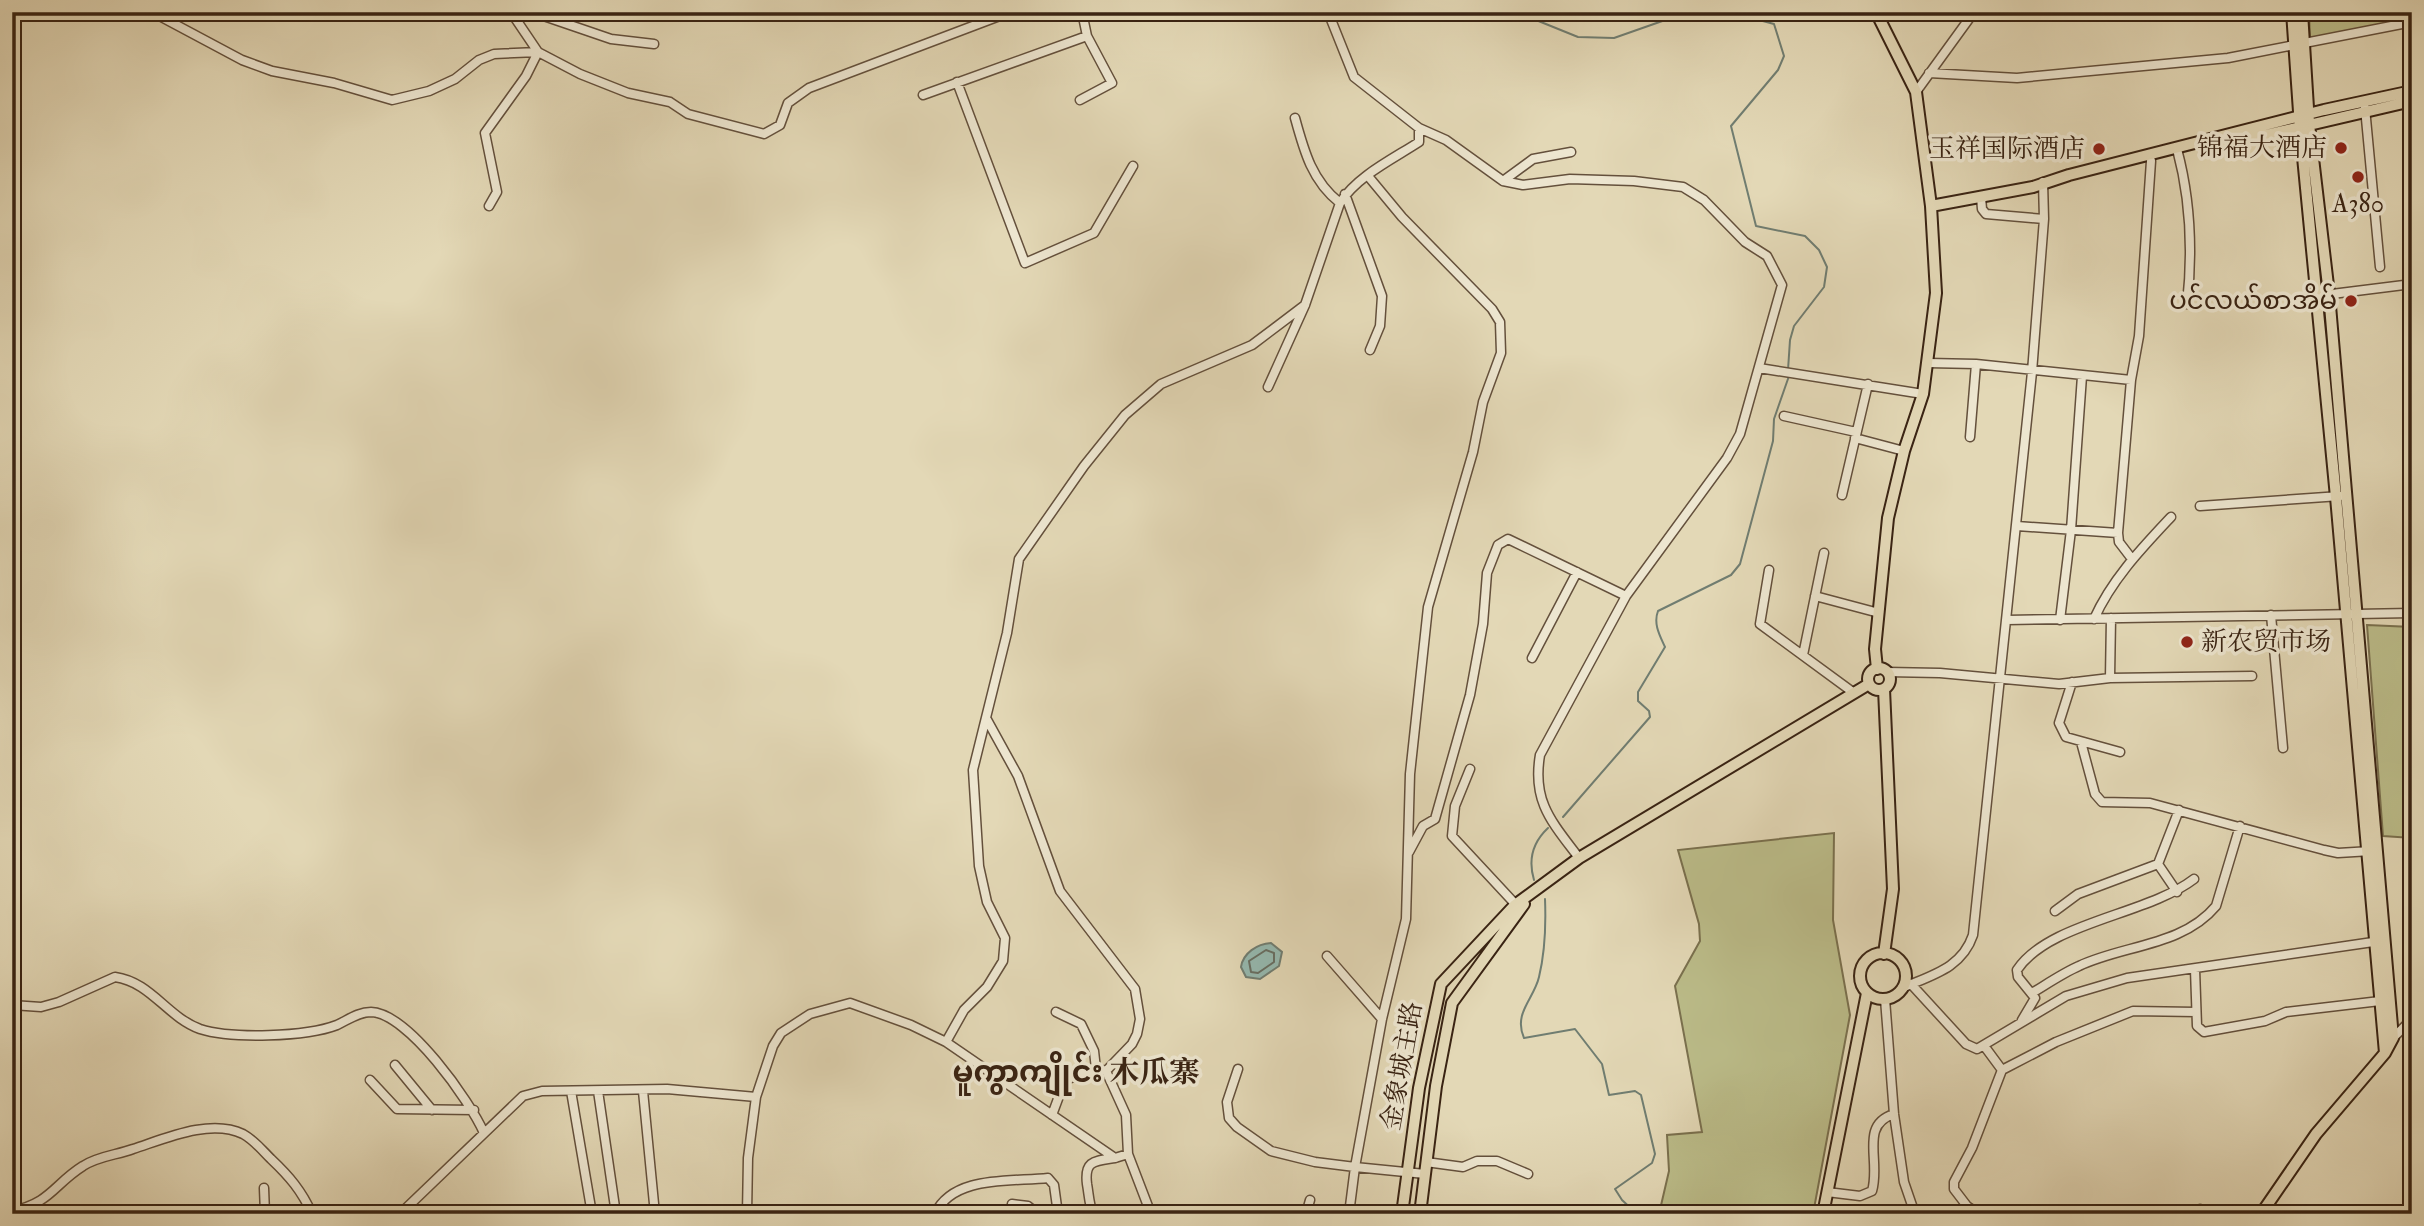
<svg xmlns="http://www.w3.org/2000/svg" width="2424" height="1226" viewBox="0 0 2424 1226" font-family="'IM FELL Double Pica','Noto Serif SC','Noto Sans Myanmar',serif">
<style>
.green{fill:#bbbc89;stroke:#7a704e;stroke-width:2}
.water{fill:#95b9b0;stroke:#707d71;stroke-width:2}
.lines{fill:none;stroke-linecap:round;stroke-linejoin:round}
.shore{stroke:#676e62;stroke-width:2}
.stream{stroke:#707d71;stroke-width:2}
.minor-casing{stroke:#64503c;stroke-width:11}
.major-casing{stroke:#392313;stroke-width:14}
.minor{stroke:#ede6d0;stroke-width:8}
.major{stroke:#e3d8b6;stroke-width:10}
.poi-dot{fill:#8f2418;stroke:#ede6d0;stroke-width:2.5}
.labels{text-anchor:middle;dominant-baseline:central;stroke-width:7;stroke-linejoin:round;paint-order:stroke}
.poi-label{font-size:26px;fill:#392313;stroke:#ede6d0;text-anchor:end}
.street-label{font-size:26px;fill:#392313;stroke:#ede6d0}
.quarter-label{font-size:30px;font-weight:bold;fill:#392313;stroke:#ede6d0}
</style>
<rect width="100%" height="100%" fill="#e3d8b6"/>
<filter id="stains"><feTurbulence type="fractalNoise" baseFrequency=".00286" numOctaves="4"/><feColorMatrix values="0 0 0 0 .2 0 0 0 0 .09 0 0 0 0 .02 0 0 0 .5 -.17"/></filter>
<radialGradient id="worn" r=".72"><stop offset=".6" stop-color="#630" stop-opacity="0"/><stop offset="1" stop-color="#630" stop-opacity=".3"/></radialGradient>
<path class="green" d="M2309,12h103v6l-102,22z
M2367,625l45,2v211l-29,-2z
M1834,833l-1,87 17,95 -37,199h-154l10,-43 -2,-36 35,-3 -27,-146 25,-45 -1,-17 -21,-74z"/>
<path class="water" d="M1271,943l11,9 -3,14 -19,13 -14,-2 -5,-10c2,-14 16,-23 30,-24z"/>
<g class="lines">
<path class="shore" d="M1266,950l8,3v9l-16,11 -7,-1 -2,-11z"/>
<path class="stream" d="M1474,12l57,6 47,19 36,1 74,-26
M1729,12l45,12 10,32 -6,14 -47,56 25,100 49,10 14,14 8,17 -3,20 -30,39 -4,14 -2,30
M1563,817l87,-100 -1,-6 -11,-10v-9l27,-45c-5,-11 -12,-23 -7,-36l73,-36 9,-11 33,-123 1,-22 15,-43
M1534,880c-6,-20 -2,-37 14,-52
M1545,899c1,25 0,53 -6,78 -5,22 -26,36 -15,61l51,-9 27,35 7,31 26,-4 6,4 14,59 -3,9 -37,26 7,11 15,14"/>
<g class="minor-casing">
<path id="minor" d="M152,12l90,48 30,11 62,12 58,17 37,-9 26,-12 24,-19 15,-6 44,-2
M511,12l27,40 42,22 48,19 42,9 18,12 76,20 16,-9 8,-22 21,-15 201,-76
M532,12l79,27 43,5
M1328,12l26,65 65,51 27,12 57,41 20,4 47,-6 64,2 49,6 21,13 41,42 22,14 15,29 -42,149 -13,24 -101,138 -86,159c-8,47 12,67 39,103
M1929,73l88,5 211,-20 184,-36
M957,82l68,181 69,-30 39,-67
M1916,92l58,-80
M923,95l164,-59
M1080,100l32,-17 -25,-47 -5,-24
M2365,108l15,159
M1295,118c9,33 17,63 45,85
M2177,149c14,52 16,101 10,155
M1368,176l34,41 90,92 8,13 1,31 -18,49 -10,50 -45,155 -18,167 -4,145 -24,100 -27,148 70,7
M1503,181l30,-22 38,-7
M1345,194l37,102 -2,30 -10,24
M1981,197l1,12 4,5 58,5
M489,206l8,-14 -12,-59 41,-57 12,-24
M2324,295l88,-11
M1928,363l48,1 155,16
M1759,368l164,26
M1268,387l37,-82 35,-102c17,-27 53,-44 79,-61v-14
M1784,416l72,16
M1970,437l6,-73
M1855,438l49,13
M1842,495l26,-111
M2200,506l140,-10
M2017,526l101,7
M2132,559l-13,-17 -1,-9 13,-153 8,-44 12,-175
M1769,570l-9,54 94,69
M1815,596l64,17
M2271,615l12,133
M2094,619c18,-40 48,-71 77,-102
M2007,620l405,-7
M2060,620l11,-90 11,-154
M1803,655l21,-102
M1532,658l45,-86
M1887,672l53,1 119,11 51,-6 142,-2
M2110,678l1,-60
M2072,682l-13,41 7,14 54,15
M986,718l32,58 42,115 75,98 5,30 -3,15 -5,10 -26,27 20,44 2,39
M2081,742l14,52 7,8 48,1 174,47 14,3 33,-2
M1470,769l-15,37 -3,30 66,71
M1409,852l14,-26 12,-7 35,-124 13,-71 4,-51 11,-28 10,-6 118,57
M2158,864l19,28
M2055,911l23,-17 80,-30 21,-54
M1327,956l55,63
M2195,969l2,57 7,6 61,-11 21,-9 94,-11
M1911,984l55,60 11,5 89,-53 61,-18 246,-36
M1902,988c30,-13 60,-20 71,-53l59,-563 12,-153 -1,-37
M2032,993c15,-9 31,-20 47,-27 44,-21 104,-20 137,-60l24,-80
M1885,999l9,115 10,68 11,32
M12,1005l29,2 18,-5 56,-25c36,5 52,40 85,52 31,10 106,8 137,-4 11,-5 21,-13 34,-13 37,1 99,89 113,121
M1056,1012l25,12 13,27 2,18
M2022,1020l13,-22 -17,-21 -1,-7c32,-48 130,-55 177,-91
M2393,1038l19,-19
M946,1042l18,-32 23,-23 16,-26 2,-23 -18,-36 -8,-36 -6,-96 34,-137 12,-74 65,-93 41,-51 36,-31 91,-39 53,-40
M395,1065l37,45
M1238,1069l-11,33 2,16 8,9 34,24 44,11 40,5 -6,47
M2002,1070l54,-28 77,-31 63,1
M370,1080l27,29 77,1
M571,1091l21,123
M598,1091l18,123
M643,1091l12,123
M1052,1115l13,-35 31,-11 10,2
M1426,1162l37,5 14,-6h20l31,13
M264,1188l1,26
M1827,1192l33,4 12,-5c9,-30 -13,-66 22,-77
M1012,1204l16,2 10,8
M12,1211c39,-8 42,-27 71,-45 15,-10 34,-11 50,-17 31,-10 77,-31 110,-15 11,6 19,16 28,25 18,17 31,32 41,55
M400,1214l123,-118 19,-5 125,-2 89,8
M747,1214l1,-56 8,-61 17,-51 8,-13 29,-19 40,-11 61,22 35,17 169,116 13,-4 23,60
M935,1214c18,-39 76,-32 113,-36l6,7 4,29
M1093,1214c-4,-10 -4,-19 -6,-30 -3,-24 8,-23 28,-26
M1306,1214l4,-14
M1979,1214l-12,-8 -13,-17v-7l18,-34 30,-78 -17,-23
M2191,1214l9,-5 7,5"/>
</g>
<g class="major-casing">
<path id="major" d="M1876,12l40,80 15,114 5,87 -13,101 -19,57 -16,67 -13,131 2,20
M2292,12l8,114 36,371 49,556
M2210,148l202,-47
M1931,206l102,-19 36,-12 255,-65 88,-19
M1868 679a11 11 0 1 1 22 0a11 11 0 1 1-22 0Z
M1860 976a23 23 0 1 1 46 0a23 23 0 1 1-46 0Z
M1884,954l9,-65 -9,-200
M1402,1214l17,-126 22,-104 74,-79 64,-47 290,-174
M1420,1214l16,-128 16,-83 72,-99
M1823,1214l44,-221
M2261,1214l55,-80 69,-81 8,-15 -64,-744 -20,-170 -7,-112"/>
</g>
<use href="#minor" class="minor"/>
<use href="#major" class="major"/>
</g>
<g class="poi-dot">
<circle cx="2341" cy="148" r="7"/>
<circle cx="2099" cy="149" r="7"/>
<circle cx="2358" cy="177" r="7"/>
<circle cx="2351" cy="301" r="7"/>
<circle cx="2187" cy="642" r="7"/>
</g>
<g class="labels">
<g class="poi-label">
<text x="2327" y="148">锦福大酒店</text>
<text x="2085" y="149">玉祥国际酒店</text>
<text x="2358" y="204" text-anchor="middle">A380</text>
<text x="2337" y="301">ပင်လယ်စာအိမ်</text>
<text x="2201" y="642" text-anchor="start">新农贸市场</text>
</g>
<g class="street-label">
<text transform="translate(1402 1066) rotate(-80)">金象城主路</text>
</g>
<g class="quarter-label">
<text x="1076" y="1072">မူကွာကျိုင်း 木瓜寨</text>
</g>
</g>
<rect width="2424" height="1226" fill="none" stroke="#e3d8b6" stroke-width="42"/>
<rect x="14" y="14" width="2396" height="1198" fill="none" stroke="#392313" stroke-width="3.5"/>
<rect x="21" y="21" width="2382" height="1184" fill="none" stroke="#392313" stroke-width="2"/>
<rect width="100%" height="100%" filter="url(#stains)"/>
<rect width="100%" height="100%" fill="url(#worn)"/>
</svg>
